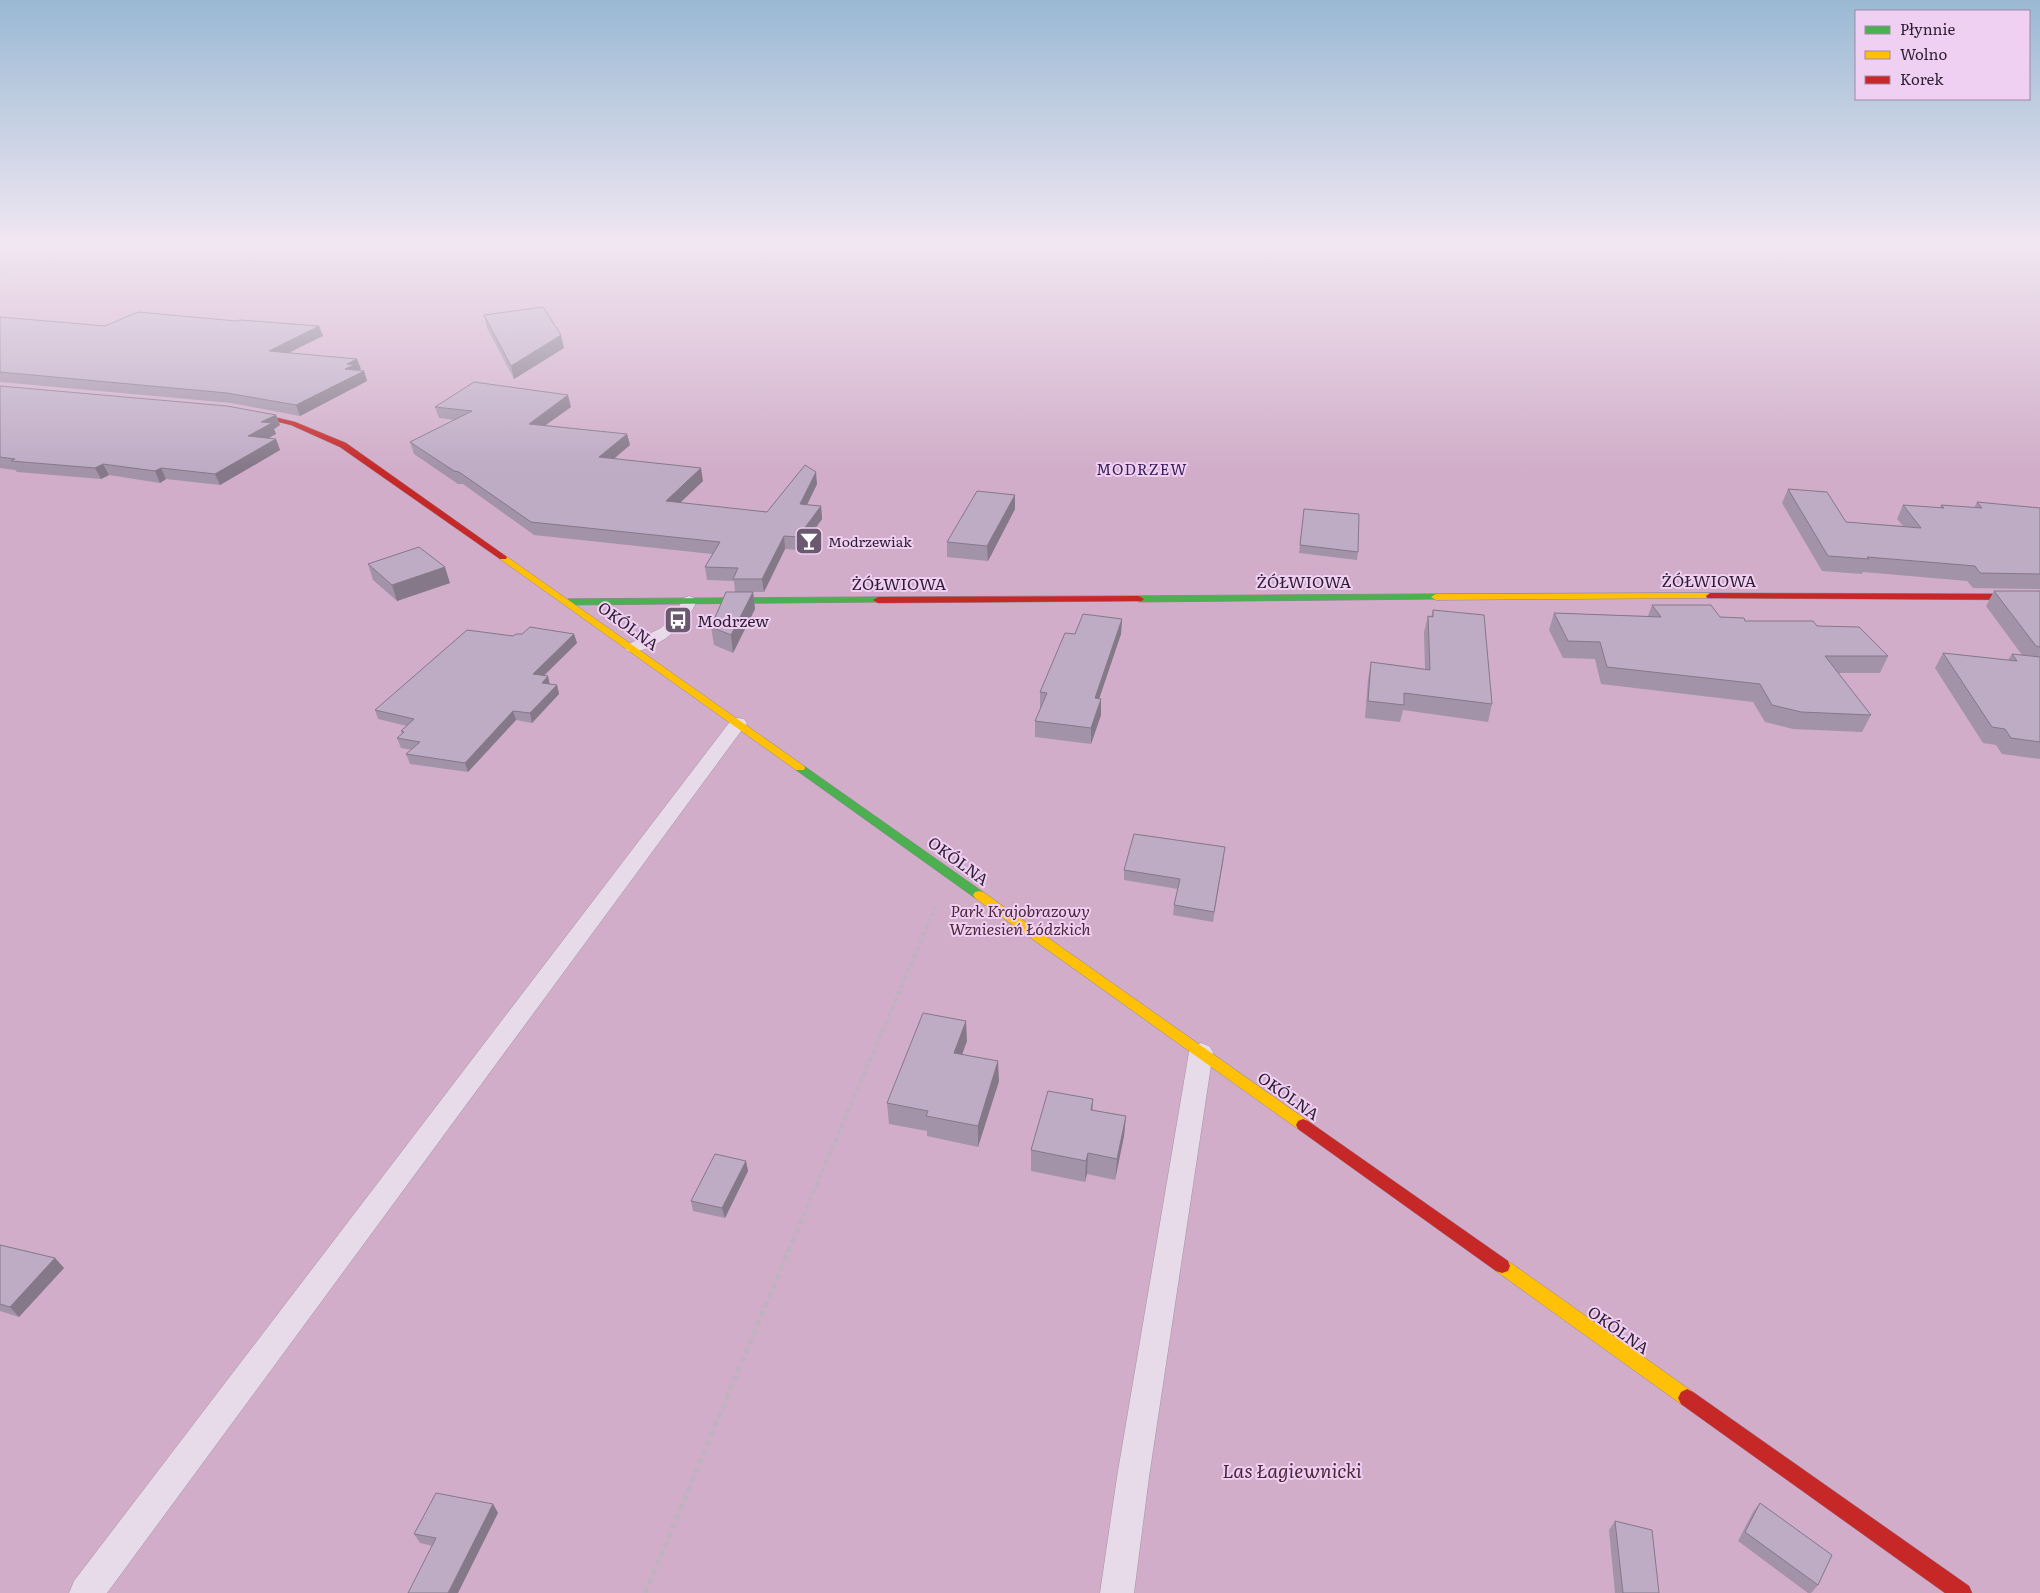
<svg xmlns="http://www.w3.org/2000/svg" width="2040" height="1593" viewBox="0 0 2040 1593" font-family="Literata,serif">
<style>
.green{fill:#d1adc9}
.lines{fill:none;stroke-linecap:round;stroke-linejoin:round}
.lane-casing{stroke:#a294a5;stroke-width:1}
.fast-casing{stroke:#928495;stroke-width:1}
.slow-casing{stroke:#928495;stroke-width:1}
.jam-casing{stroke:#928495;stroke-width:1}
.path-far3{stroke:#c0b3c1;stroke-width:2;stroke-dasharray:2 1;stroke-linecap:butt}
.path-far2{stroke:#c0b3c1;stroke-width:3;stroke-dasharray:4 2.5;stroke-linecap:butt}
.path-far1{stroke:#c0b3c1;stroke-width:4;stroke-dasharray:5 3;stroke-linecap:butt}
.path{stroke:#c0b3c1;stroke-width:5;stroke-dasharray:6 4;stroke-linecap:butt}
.lane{fill:#e8dbe9;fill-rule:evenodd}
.fast{fill:#4caf50;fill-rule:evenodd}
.slow{fill:#ffc107;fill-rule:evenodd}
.jam{fill:#c62828;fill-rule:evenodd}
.wall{fill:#a393a9}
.shaded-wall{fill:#857889}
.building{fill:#beabc4;stroke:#857889}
.labels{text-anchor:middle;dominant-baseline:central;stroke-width:4;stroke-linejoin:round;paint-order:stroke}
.far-poi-label{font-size:14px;fill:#2c1d32;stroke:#f0d0f2;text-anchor:start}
.far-neighbourhood-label{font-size:15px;letter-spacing:1px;fill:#3a205b;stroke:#f0d0f2}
.street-label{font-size:16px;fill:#2c1d32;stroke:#f0d0f2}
.poi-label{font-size:16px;fill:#2c1d32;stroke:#f0d0f2;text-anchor:start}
.park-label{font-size:16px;font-style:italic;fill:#4d263a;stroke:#f0d0f2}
.near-park-label{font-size:19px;font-style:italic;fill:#4d263a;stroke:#f0d0f2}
</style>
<rect width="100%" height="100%" fill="#dfcae1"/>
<path class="green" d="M0,245h2040v1348h-2040z"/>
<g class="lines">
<g class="lane-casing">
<path id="lane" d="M689,596l5,2 3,3c-11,22 -25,36 -47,46 -8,3 -14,6 -23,4l-2,-3 2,-3 34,-17 12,-12 11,-18z
M738,718l6,1 3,4 -3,4 -637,866h-38l5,-12 658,-862z
M1201,1043l8,3 4,6 -64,425 -15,116h-34l17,-116 72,-425 4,-6z"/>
</g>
<g class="fast-casing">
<path id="fast" d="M1436,594l3,1v4l-300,3 -5,-3 5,-3z
M878,597l3,1v4l-313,3 -5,-3 5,-3z
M800,765l4,1 179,126 2,3 -2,3h-8l-179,-128 -1,-2 1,-2z"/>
</g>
<g class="slow-casing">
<path id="slow" d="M503,554l301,212 1,2 -1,2h-8l-296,-211v-4z
M1710,593l4,3 -1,2 -277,2 -5,-3 5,-3z
M979,891l4,1 325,229 2,4 -2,4 -5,2 -5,-2 -323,-231 -2,-3 2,-3z
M1502,1259l6,2 185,131 3,6 -3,6 -6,3 -6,-3 -185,-133 -2,-5 2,-5z"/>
</g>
<g class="jam-casing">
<path id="jam" d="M240,409l55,13 51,21 161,114 -1,2h-6l-160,-112 -49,-22 -53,-13 -1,-1z
M1710,593l330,1v6l-333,-2 -1,-2z
M1139,596l5,3 -2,2 -264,2 -5,-3 5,-3z
M1303,1119l5,2 200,140 2,5 -2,5 -6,2 -6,-2 -198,-142 -2,-4 2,-4z
M1687,1389l6,3 276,194 3,7h-27l-264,-189 -3,-6 3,-6z"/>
</g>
<path class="path-far3" d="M0,275l87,-30"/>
<path class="path-far2" d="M926,928l11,-25"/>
<path class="path-far1" d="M800,1223l127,-296"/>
<path class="path" d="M645,1593l156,-372"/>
<use href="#lane" class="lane"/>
<use href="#fast" class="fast"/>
<use href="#slow" class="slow"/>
<use href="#jam" class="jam"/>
</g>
<path class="wall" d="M484,315l80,33 -50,31 -27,-51z
M0,317l105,9 131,-5 83,5 4,10 -35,16 73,17 -3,2h6l3,10 -67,35 -69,-13 -231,-21z
M0,386l276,29 4,10 -6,4 2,5 -8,4 8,1 4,11 -60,35 -54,-6 -6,4 -51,-8 -8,4 -84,-7 -2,-2 -15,-2z
M435,407h136l-26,18 82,9 3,11 -16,13 89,23 -23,22 87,9 50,-28 -10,21 14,1 1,13 -22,31 -15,-1 -21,43h-11l2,17 -22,44 -19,-8 -3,-18 24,-35 -1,-11 -27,-1 -2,-13 7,-13 -178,-19 -71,-51h-5l-44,-30 -4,-12 44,-22 -15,-2z
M1788,489l58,33 57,4 -6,-7 6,-14 37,3 1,-3 33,3 3,-6 63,6v81l-67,-1 -6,-7 -104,-9 -1,2 -40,-3 -40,-68z
M1015,495v14l-27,52 -41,-4v-15z
M1304,509l54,43 -1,8 -58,-7z
M368,564l82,19 -53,18 -24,-21z
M1994,591h46v168l-38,-5 -6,-9 -13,-2 -48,-75 8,-15 65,7 4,-6 10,1 -36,-49z
M1652,605l93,16 72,5 71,30 -8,17h-42l33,42 -9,17 -69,-3 -28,-7 -12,-20 -152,-18 -6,-25 -32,-1 -14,-28 5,-17 94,3z
M1433,610l59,94 -4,18 -85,-12 -3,12 -35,-4 3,-39 3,-17 54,7 -1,-37 4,-16 3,1z
M1122,619l-1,15 -22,65h2v16l-10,29 -56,-7v-16l6,-13h-1v-16l35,-58z
M522,634h52l3,9 -33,33 6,8 7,1 2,9 -27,29 -16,-3 -48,52 -58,-8 -4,-10 6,-4 -11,-2 -4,-10 5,-4 -1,-3 6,-5 -29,-7 -3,-9 138,-74z
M1224,857l-11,65 -40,-7 1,-10 4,-16 -54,-9v-10z
M967,1041l-5,13 37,27 -21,66 -51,-11v-5l-38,-7 -2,-21z
M1093,1099v11l33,6 -2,20 -9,44 -28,-6 -2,8 -54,-11v-21z
M746,1161l2,10 -23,47 -32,-7 -2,-10z
M0,1245l55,13 9,10 -45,49 -19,-6z
M1760,1503l58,82 -7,8h-3l-70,-52 15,-29z
M493,1504l5,9 -65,33 -13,-3 -6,-9z
M1615,1521l44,72h-44l-6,-63z"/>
<path class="shaded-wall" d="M319,326l4,10 -51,25 -3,-10z
M561,335l3,13 -50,31 -3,-13z
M357,359l4,10 -5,2h8l3,10 -67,35 -4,-11 49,-36 2,-5z
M568,395l3,12 -39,28 -3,-11z
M276,415l4,10 -6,4 2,5 -24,13 -4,-11 13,-14z
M627,434l3,11 -28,24 -3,-12z
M276,439l4,11 -60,35 -5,-11z
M103,464l6,11 -8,4 -6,-11z
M161,468l5,11 -6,4 -5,-12z
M701,468l2,13 -35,33 -2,-13z
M816,472l1,12 -16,33 -1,-13z
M1015,495v14l-27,52 -1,-15z
M821,506l1,13 -22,31 -2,-13z
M784,536l1,13 -21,43 -2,-13z
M445,567l5,16 -53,18 -5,-16z
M753,592l2,17 -22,44 -2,-18z
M1122,619l-1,15 -27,80 1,-16z
M574,634l3,9 -41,40 -3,-9z
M548,676l2,9 -8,-2z
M557,685l2,9 -27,29 -2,-10z
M1101,699v16l-10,29v-16z
M513,711l3,9 -48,52 -3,-9z
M966,1021l1,20 -12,33 -1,-21z
M998,1061l1,20 -21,66v-21z
M1126,1116l-2,20 -9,44 2,-21z
M1088,1153l-1,21 -2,8 1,-21z
M746,1161l2,10 -23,47 -3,-10z
M55,1258l9,10 -45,49 -9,-10z
M493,1504l5,9 -40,80h-10z"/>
<path class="building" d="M543,307l18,28 -50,31 -27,-51z
M138,312l98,9 4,-1 79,6 -50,25 88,8 -10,5 7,1 -9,4 19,2 -68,34 -69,-12 -227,-21v-55l105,9z
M474,382l94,13 -39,29 98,10 -28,23 102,11 -35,33 101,11 38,-47 11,7 -16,32 21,2 -23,31 -14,-1 -22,43h-29l5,-11 -33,-1 15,-25 -189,-20 -72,-50 -5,-1 -44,-29 62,-31 -37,-4z
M0,386l227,20 49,9 -15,7 11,1 -24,13 28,3 -61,35 -54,-6 -6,3 -52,-7 -8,4 -84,-7 4,-2 -15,-2z
M1788,489l39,3 19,30 75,6 -18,-23 41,3 -3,-3 41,3 -5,-6 63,6v66l-60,-1 -5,-7 -108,-9 2,2 -41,-3z
M977,491l38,4 -28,51 -40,-4z
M1304,509l55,5 -1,38 -58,-7z
M419,547l26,20 -53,18 -24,-21z
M1994,591h46v56l-4,-1z
M726,592h27l-22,43 -20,-8z
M1652,605h59l9,12 24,1 1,3h68l4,5 42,1 29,29h-63l46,59 -70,-3 -29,-7 -12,-21 -153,-17 -7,-25 -32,-1 -14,-28 107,4z
M1433,610l51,5 8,89 -88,-11v12l-36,-4 3,-39 59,8 -2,-54 5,1z
M1083,614l39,5 -27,79 6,1 -10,29 -56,-7 12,-28 -7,-1 25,-59 10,1z
M530,627l44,7 -41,40 15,2 -6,7 15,2 -27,28 -17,-2 -48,52 -59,-9 14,-12 -23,-4 7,-6 -3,-1 13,-12 -39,-9 92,-80 46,6 3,-2h6z
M1943,653l74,8 -5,-7 28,3v85l-29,-4 -6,-9 -13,-2z
M1134,834l91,13 -11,65 -40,-7 6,-26 -56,-9z
M923,1013l43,8 -12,32 44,8 -20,65 -52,-10 2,-5 -41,-8z
M1048,1091l45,8 -2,11 35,6 -9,43 -29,-6 -2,8 -55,-11z
M715,1154l31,7 -24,47 -31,-7z
M0,1245l55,13 -45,49 -10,-3z
M436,1493l57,11 -45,89h-40l28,-55 -22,-4z
M1760,1503l72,52 -14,30 -73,-53z
M1615,1521l37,9 7,63h-36z"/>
<linearGradient id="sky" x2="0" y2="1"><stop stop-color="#9ab9d4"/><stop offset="0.52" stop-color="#f1e7f2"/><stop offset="1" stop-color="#f1e7f2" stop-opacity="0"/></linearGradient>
<rect width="2040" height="468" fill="url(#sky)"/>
<defs>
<g id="bar-square" transform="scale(1.4375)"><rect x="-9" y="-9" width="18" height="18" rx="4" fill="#6b5a6f" stroke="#f0d0f2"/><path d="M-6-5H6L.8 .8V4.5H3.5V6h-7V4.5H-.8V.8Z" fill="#fff"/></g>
<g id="bus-square" transform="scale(1.4375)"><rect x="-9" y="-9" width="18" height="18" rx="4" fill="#6b5a6f" stroke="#f0d0f2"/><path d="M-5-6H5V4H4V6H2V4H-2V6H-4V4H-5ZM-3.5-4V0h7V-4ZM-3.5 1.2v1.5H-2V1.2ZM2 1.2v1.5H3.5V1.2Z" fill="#fff"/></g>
</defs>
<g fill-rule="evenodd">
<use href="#bar-square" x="809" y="541"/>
<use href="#bus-square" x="678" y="620"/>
</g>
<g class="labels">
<g class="far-poi-label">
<text x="828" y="541">Modrzewiak</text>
</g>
<g class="far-neighbourhood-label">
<text x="1142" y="468">MODRZEW</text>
</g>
<g class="street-label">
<text x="1709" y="580">ŻÓŁWIOWA</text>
<text x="1304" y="581">ŻÓŁWIOWA</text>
<text x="899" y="583">ŻÓŁWIOWA</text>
<text transform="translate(629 625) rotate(36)">OKÓLNA</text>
<text transform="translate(959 860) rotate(36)">OKÓLNA</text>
<text transform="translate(1289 1095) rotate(35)">OKÓLNA</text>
<text transform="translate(1619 1329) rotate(35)">OKÓLNA</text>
</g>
<g class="poi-label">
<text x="697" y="620">Modrzew</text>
</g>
<g class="park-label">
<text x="1020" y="910">Park Krajobrazowy<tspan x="1020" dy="18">Wzniesień Łódzkich</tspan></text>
</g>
<g class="near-park-label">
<text x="1292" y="1470">Las Łagiewnicki</text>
</g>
</g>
<rect x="1855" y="10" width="175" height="90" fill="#f0d0f2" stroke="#a288a5"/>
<rect x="1865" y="26" width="25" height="8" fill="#4caf50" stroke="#a288a5"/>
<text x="1900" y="35" font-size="15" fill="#2c1d32">Płynnie</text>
<rect x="1865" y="51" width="25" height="8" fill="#ffc107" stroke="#a288a5"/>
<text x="1900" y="60" font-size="15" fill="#2c1d32">Wolno</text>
<rect x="1865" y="76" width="25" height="8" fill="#c62828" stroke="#a288a5"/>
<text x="1900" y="85" font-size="15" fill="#2c1d32">Korek</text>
</svg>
